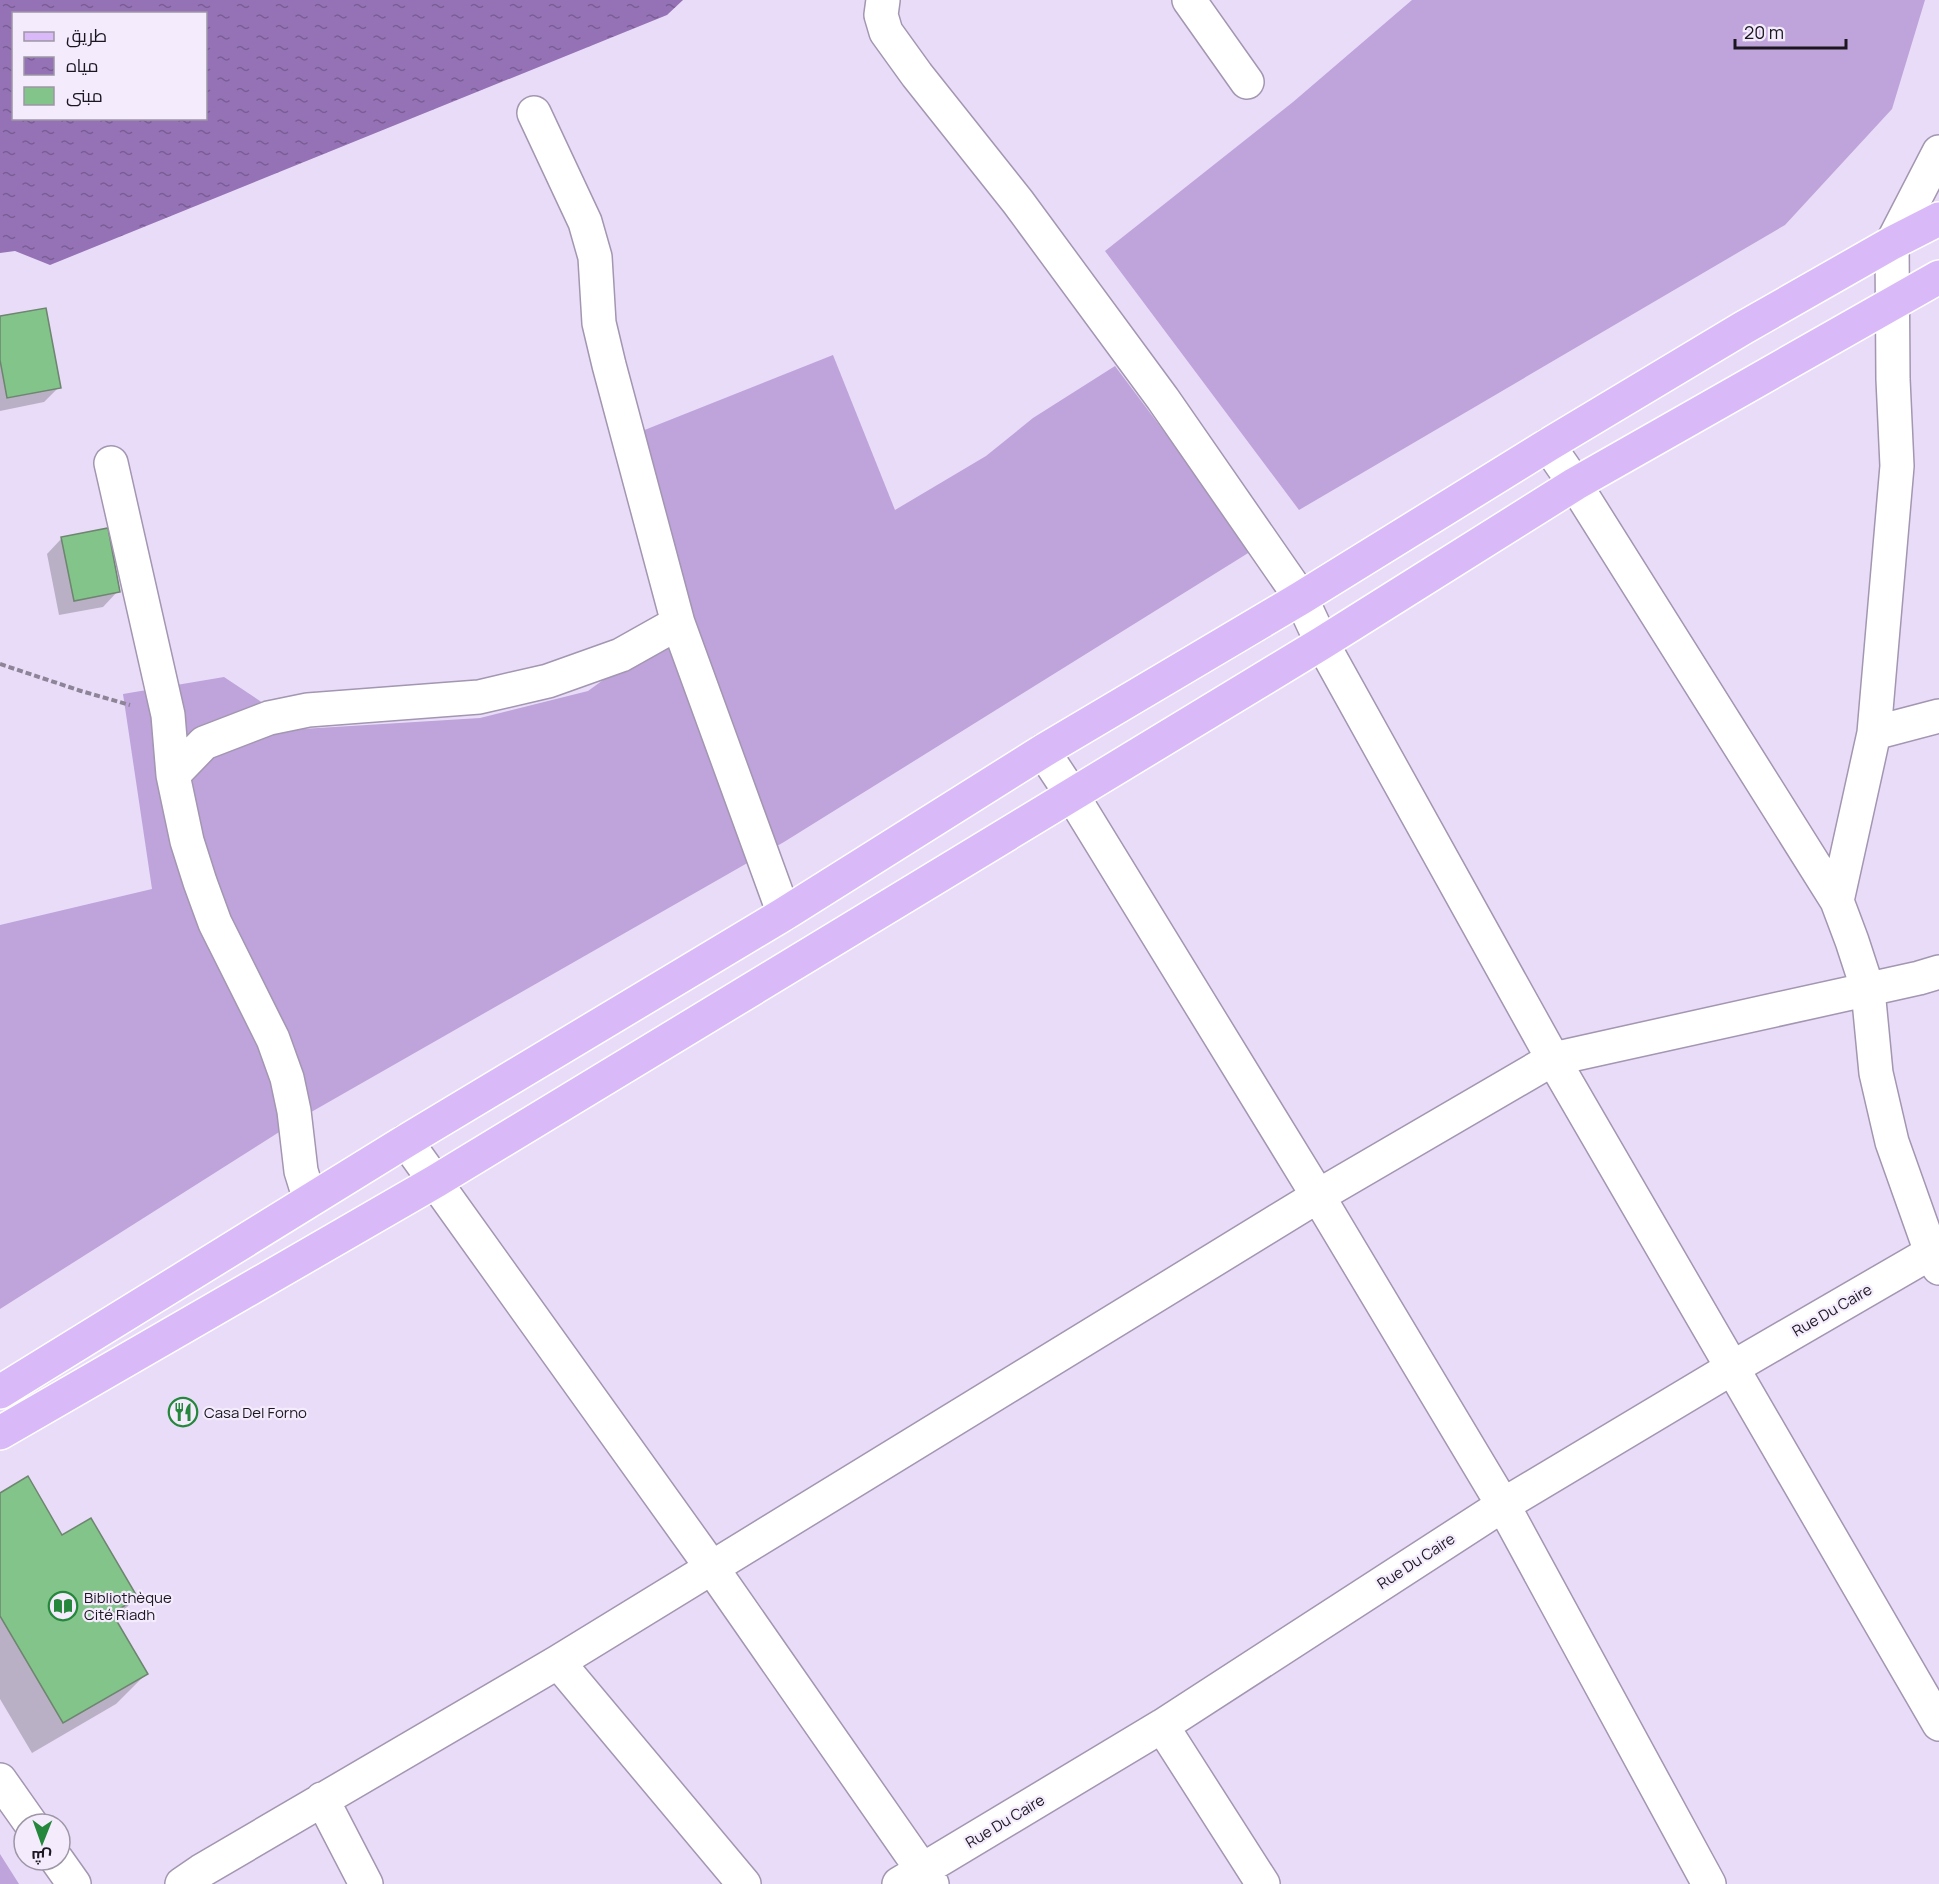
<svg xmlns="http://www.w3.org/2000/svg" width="1939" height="1884" viewBox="0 0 1939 1884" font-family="Manrope,Cairo,sans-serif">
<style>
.grass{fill:#bea4da}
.water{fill:url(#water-ripples);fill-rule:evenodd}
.shadow{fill:#0003}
.building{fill:#82c489;stroke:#6e8570;stroke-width:1.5}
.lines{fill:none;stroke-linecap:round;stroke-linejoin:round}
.minor-casing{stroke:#a396b1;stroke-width:36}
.major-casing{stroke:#fff;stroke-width:36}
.path{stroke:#8d8498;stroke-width:4;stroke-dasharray:6 3;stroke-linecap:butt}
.minor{stroke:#fff;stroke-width:33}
.major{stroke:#d9b9f7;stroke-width:33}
.labels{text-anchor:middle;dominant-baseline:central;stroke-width:4.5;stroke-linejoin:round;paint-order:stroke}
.street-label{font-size:15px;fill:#1b1620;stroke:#f4ecfd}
.poi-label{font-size:15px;fill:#1b1620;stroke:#f4ecfd;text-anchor:start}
</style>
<defs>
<pattern id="water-ripples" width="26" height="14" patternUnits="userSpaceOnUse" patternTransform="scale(1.5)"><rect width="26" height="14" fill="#9572b6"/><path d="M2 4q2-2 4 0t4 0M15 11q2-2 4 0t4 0" fill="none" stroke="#795d94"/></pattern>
</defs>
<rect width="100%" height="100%" fill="#e9dcf8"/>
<path class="grass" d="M1412,0h513l-33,109 -107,116 -486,285 -194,-259 188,-149z
M833,355l62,155 91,-54 47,-38 82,-52 138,184 -469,292 -478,273 -306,194v-384l152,-36 -29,-195 101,-17 78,52 178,-11 108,-27 99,-72 -45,-188z
M0,1854l19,30h-19z"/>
<path class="water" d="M0,0h683l-16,15 -617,250 -35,-14 -15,2zM14,14h192v104h-192z"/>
<path class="shadow" d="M0,318l59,69 -15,15 -44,9z
M62,538l56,53 -15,16 -44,8 -12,-61z
M0,1495l62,42 74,61 -22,22 32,54 -30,30 -84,49 -32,-54z"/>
<path class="building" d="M46,308l15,80 -54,10 -7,-38v-44z
M108,528l12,64 -46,9 -13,-64z
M28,1476l34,59 29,-17 47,80 -26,15 36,61 -85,49 -63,-107v-123z"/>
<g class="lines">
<g class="minor-casing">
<path id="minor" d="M883,0l-2,15 5,17 31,43 101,127 145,197 138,199 21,45 231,416 386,665
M1189,0l58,82
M534,113l51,109 10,35 4,66 10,42 69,258 106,291
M1548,445l27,39 262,417 15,40 16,49 8,83 16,69 39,110 8,16
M111,463l57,252 5,60 14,66 13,41 15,41 58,116 14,39 7,33 7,60 9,29
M1874,733l65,-17
M1043,751l29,44 246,401 185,309 206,379
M173,775l31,-32 65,-25 39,-8 171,-13 69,-16 73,-26 57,-32
M1837,901l37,-168 23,-267 -4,-87 -1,-136 47,-91
M406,1141l306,427 220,316
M558,1662l186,222
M1162,1726l101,158
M0,1780l31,44
M322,1799l44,85
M57,1860l17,24
M182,1884l19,-13 357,-209 760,-466 235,-137 366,-81 20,-6
M899,1884l263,-158 341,-221 229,-137 207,-120"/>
</g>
<g class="major-casing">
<path id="major" d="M0,1392l406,-251 378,-227 259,-163 258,-153 247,-153 195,-117 149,-85 47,-24
M0,1433l436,-252 886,-538 253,-159 364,-207"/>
</g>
<path class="path" d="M0,664l81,27 49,14"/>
<use href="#minor" class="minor"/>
<use href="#major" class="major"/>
</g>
<defs>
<g id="restaurant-ring" transform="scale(1.5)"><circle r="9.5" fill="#f4ecfd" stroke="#25873b" stroke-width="1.5"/><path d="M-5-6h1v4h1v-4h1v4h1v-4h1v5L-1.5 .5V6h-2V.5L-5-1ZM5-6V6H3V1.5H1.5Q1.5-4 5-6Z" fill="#25873b"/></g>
<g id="library-ring" transform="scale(1.5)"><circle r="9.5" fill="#f4ecfd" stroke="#25873b" stroke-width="1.5"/><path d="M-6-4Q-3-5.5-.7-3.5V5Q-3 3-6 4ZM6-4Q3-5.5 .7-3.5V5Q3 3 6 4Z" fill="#25873b"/></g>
</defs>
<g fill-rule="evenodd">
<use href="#restaurant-ring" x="183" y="1412"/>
<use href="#library-ring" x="63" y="1606"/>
</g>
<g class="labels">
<g class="street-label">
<text transform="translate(1832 1310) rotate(-30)">Rue Du Caire</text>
<text transform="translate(1416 1561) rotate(-33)">Rue Du Caire</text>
<text transform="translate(1005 1821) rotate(-31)">Rue Du Caire</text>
</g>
<g class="poi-label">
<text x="204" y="1412">Casa Del Forno</text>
<text x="84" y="1597">Bibliothèque<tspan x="84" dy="17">Cité Riadh</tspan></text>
</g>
</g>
<rect x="12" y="12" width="195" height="108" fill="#f4ecfd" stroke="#9d96a5" stroke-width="1.5"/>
<rect x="24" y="32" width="30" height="9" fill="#d9b9f7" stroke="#9d96a5" stroke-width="1.5"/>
<text x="66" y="42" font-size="18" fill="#1b1620">طريق</text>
<rect x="24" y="57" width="30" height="18" fill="url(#water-ripples)" stroke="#9d96a5" stroke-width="1.5"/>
<text x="66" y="72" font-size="18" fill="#1b1620">مياه</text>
<rect x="24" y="87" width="30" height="18" fill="#82c489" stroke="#9d96a5" stroke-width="1.5"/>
<text x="66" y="102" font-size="18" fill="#1b1620">مبنى</text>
<g transform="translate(42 1842) rotate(181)"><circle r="28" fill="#f4ecfd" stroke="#9d96a5" stroke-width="1.5"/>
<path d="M0-4.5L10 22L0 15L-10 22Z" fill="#25873b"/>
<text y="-9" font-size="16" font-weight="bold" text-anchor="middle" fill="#1b1620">ش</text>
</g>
<path d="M1735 39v9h111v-9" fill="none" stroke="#1b1620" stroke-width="3"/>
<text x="1744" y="39" font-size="18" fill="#1b1620" stroke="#f4ecfd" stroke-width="4.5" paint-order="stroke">20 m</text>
</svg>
